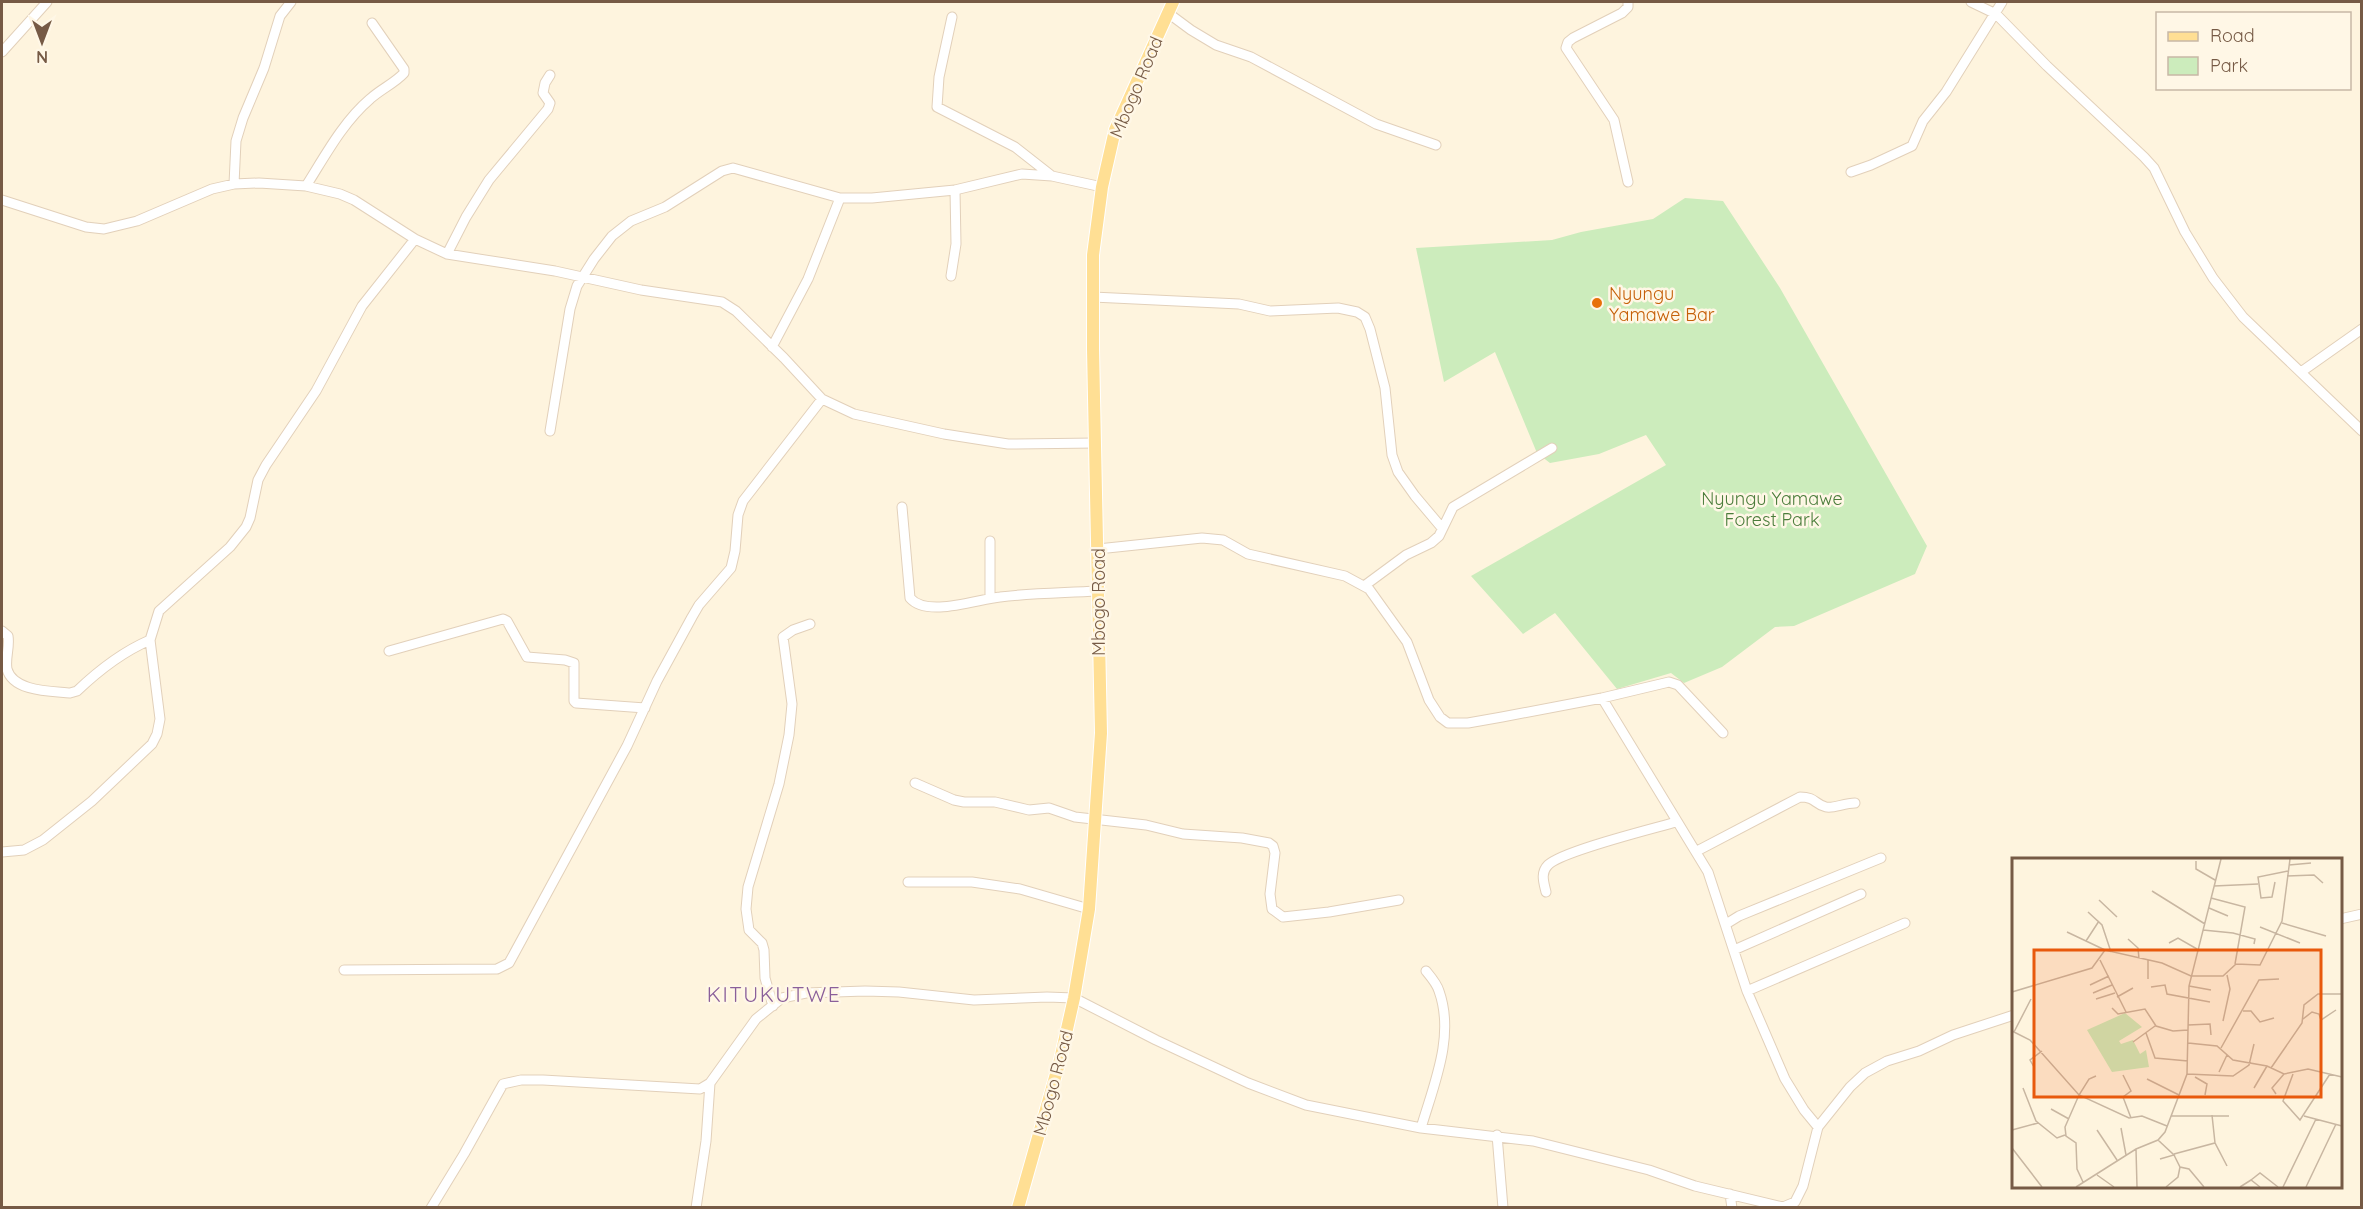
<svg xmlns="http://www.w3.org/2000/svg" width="2363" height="1209" viewBox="0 0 2363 1209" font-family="Quicksand,sans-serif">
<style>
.green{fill:#ccecbc}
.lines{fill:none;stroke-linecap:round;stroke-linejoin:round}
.minor-casing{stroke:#e2d0ba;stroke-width:11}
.major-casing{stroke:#fff;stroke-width:14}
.minor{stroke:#fff;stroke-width:9}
.major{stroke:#ffdf94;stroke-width:12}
.food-dot{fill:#e8710a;stroke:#fff7e6;stroke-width:2}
.labels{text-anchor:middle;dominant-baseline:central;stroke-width:5;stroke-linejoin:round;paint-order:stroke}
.street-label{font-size:18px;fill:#765a45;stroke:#fff7e6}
.food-label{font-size:18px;fill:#c56008;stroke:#fff7e6;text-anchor:start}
.park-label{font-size:18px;fill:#4b7d3b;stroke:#fff7e6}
.quarter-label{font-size:21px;letter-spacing:1.5px;fill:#8a5f9a;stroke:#fff7e6}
.inset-road{fill:none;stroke:#c8b6a1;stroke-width:1.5}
.view{fill:#e8590c;fill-opacity:0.15;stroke:#e8590c;stroke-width:3}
.inset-edge{fill:none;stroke:#765a45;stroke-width:3}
</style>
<rect width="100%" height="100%" fill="#fef4de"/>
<path class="green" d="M1685,198l38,3 57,87 147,258 -12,28 -121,52 -19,1 -53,40 -38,16 -13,-10 -54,16 -62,-76 -32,21 -52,-58 195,-111 -20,-30 -47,19 -49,9 -13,-10 -42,-101 -51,30 -28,-134 136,-8 29,-8 72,-13z"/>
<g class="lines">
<g class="minor-casing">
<path id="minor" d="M1971,2l25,12 51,52 97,91 10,11 31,64 28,46 30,39 119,114
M1168,13l23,17 25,15 35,12 125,67 60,21
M952,17l-13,60 -2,30 78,40 37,29
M2,52l45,-50
M1851,172l20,-7 41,-19 11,-25 23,-29 56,-90
M1628,182l-14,-62 -48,-72 2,-6 5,-4 49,-25 6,-6v-5
M234,184l2,-43 7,-23 21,-50 16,-52 11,-14
M306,186c19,-30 37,-64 64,-87 11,-10 25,-16 34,-26v-4l-32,-46
M2,200l84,27 18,2 33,-8 75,-32 22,-5 25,-1 47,3 34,8 14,6 61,39 32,15 108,17 86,19 81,12 14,9 48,47 38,41 32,15 90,20 64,10 88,-1
M447,254l19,-37 23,-37 59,-71 2,-6 -7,-10 2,-10 5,-8
M951,276l5,-32 -1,-54
M1093,297l146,7 31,7 68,-3 19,4 8,5 5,12 15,59 7,67 6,17 17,24 27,32
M772,347l36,-68 32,-81
M2301,372l61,-43
M550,431l20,-122 7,-23 17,-27 18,-23 19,-15 34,-14 57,-36 11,-3 107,30h32l83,-8 67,-16 30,2 50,11
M902,507l8,91c17,20 68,1 90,-1 32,-4 64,-4 97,-6
M990,541v57
M1098,549l104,-11 21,2 25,14 97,22 24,13 38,53 22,58 11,17 8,6h20l34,-6 100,-19 67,-16 9,3 45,48
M1364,586l42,-31 25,-12 8,-7 14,-29 99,-59
M2,631l6,5c2,11 -3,22 -1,33 6,23 45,22 63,24l7,-2c22,-21 45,-39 73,-51
M389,651l114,-32 4,2 20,36 38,3 9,3v38l2,2 69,5
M1602,698l106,174 39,119 38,88 19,31 14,17
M915,783l39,17 10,2h31l34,8 20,-2 26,9 71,8 37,9 59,4 27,5 4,3 2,7 -5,41 2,15 11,8 46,-5 70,-12
M1697,851l103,-54c16,0 14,7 26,10 7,2 18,-4 29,-4
M2,852l22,-2 19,-10 49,-39 60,-57 5,-10 3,-15 -10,-79 9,-29 71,-64 16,-20 4,-9 8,-38 8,-15 50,-74 46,-85 53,-67
M908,882h64l48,7 69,20
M1546,892c-2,-9 -6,-19 2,-27 14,-14 104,-36 128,-43
M2340,919l22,-5
M1726,924l13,-8 142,-58
M1734,950l127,-56
M344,970l153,-1 12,-6 118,-217 30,-65 35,-64 7,-12 32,-37 4,-17 3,-36 5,-14 79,-102
M1747,991l158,-68
M773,1006l-8,-28 -1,-28 -2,-7 -13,-13 -3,-21 2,-22 31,-103 10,-49 3,-31 -9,-67 10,-7 17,-6
M1421,1128c13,-44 34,-92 18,-137 -2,-7 -8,-14 -13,-20
M1497,1135l6,73
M1730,1194l2,14
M431,1208l33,-54 39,-70 18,-4h22l157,9 10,-6 46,-64 26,-21 24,-5 59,-2 34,1 75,8 73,-3 27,1 82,42 92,43 58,22 115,23 112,13 116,29 46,16 88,21 12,-5 8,-16 15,-59 32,-40 15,-14 22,-12 32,-10 34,-16 61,-20
M696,1208l10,-67 4,-58"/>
</g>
<g class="major-casing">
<path id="major" d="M1018,1208l42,-148 14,-62 15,-89 12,-176 -8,-384v-94l9,-68 13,-57 58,-128"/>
</g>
<use href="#minor" class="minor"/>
<use href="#major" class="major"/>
</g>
<circle class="food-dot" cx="1597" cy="303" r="6"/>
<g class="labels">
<g class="street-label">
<text transform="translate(1136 87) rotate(-67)">Mbogo Road</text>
<text transform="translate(1098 602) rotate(-90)">Mbogo Road</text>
<text transform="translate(1053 1083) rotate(-75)">Mbogo Road</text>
</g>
<g class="food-label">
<text x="1609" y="293">Nyungu<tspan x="1609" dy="21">Yamawe Bar</tspan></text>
</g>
<g class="park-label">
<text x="1772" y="498">Nyungu Yamawe<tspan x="1772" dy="21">Forest Park</tspan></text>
</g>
<g class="quarter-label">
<text x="774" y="994">KITUKUTWE</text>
</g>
</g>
<g transform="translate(2012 858)">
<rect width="330" height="330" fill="#fef4de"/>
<path d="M113,155l17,14 -23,14 2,3 12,-4 7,14 6,-4 3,17 -37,5 -25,-42z" fill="#ccecbc"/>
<path class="inset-road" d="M184,3v8l19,11M277,7l22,-2M275,18l27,-1 9,8M263,24l-3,15 -11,1 -3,-21 30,-6M202,28l44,-2M140,33l53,33M199,40l34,9 -10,57M87,42l18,17M197,50l19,8M76,54l14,13 9,27M270,65l44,13M248,69l40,16M191,72l30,3 22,6 -1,5M55,74l38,18M116,81l10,9 1,11M74,83l13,-20M157,85l9,-5 19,11M88,102l26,52M136,121v-19M78,127l19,-9M177,128l22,4M139,129l14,-2 2,9 43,8M0,134l80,-24 13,-18 57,13 29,13h32l13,-12 24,1 22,-44 8,-62M81,135l19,-8M105,139l16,-9M84,141l19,-6M100,150l6,6 27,-5 11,17 17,5 15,-1M231,153h8l9,11 14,-4M291,161l9,-7 7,2 2,6 15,-10M211,163l7,-32 -3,-14M176,167l22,-1 1,11M0,173l18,9 49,55 50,23 13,-2 25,10M2,174l17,-33M134,175l9,25 33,3M121,184l22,-16M176,185l29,3 16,14 34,6 17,8 24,-5 34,8M209,190l38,-68 20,-1M22,209l-4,-7 12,-9M259,210l31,-45 2,-18 14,-11h24M207,214l8,-17M175,216l46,2 16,-11 5,-21M281,216l-10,27 17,19 30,-46M111,217l8,16 -8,6 8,21M183,219l12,7 -2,11M135,221l32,16M11,230l13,33 21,17 8,-3M242,230l13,-22M264,236l-4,-6 12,-14M39,251l18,10M200,257l3,28M159,258h58M292,258l38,10M109,270l5,27M0,272l26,-7M85,272l20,30M146,282l16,15 -14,4M0,290l30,39M124,291l1,38M162,296l41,-11 12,23M162,297l6,12 9,2 15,18M85,317l17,12M239,322l9,-7 18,14M71,324l-6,-13 -1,-26 -10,-7 -1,-9 14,-32 10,-16 7,-3M64,329l60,-38 22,-9 7,-8 22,-58 2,-88 32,-127M154,329l12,-10 2,-10M228,329l11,-7 9,7M271,329l33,-68M294,329l30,-63"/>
<path class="view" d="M22,92h287v147h-287z"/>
<rect width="330" height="330" class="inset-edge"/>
</g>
<rect width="2363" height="1209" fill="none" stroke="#765a45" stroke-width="6"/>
<rect x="2156" y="12" width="195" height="78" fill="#fff7e6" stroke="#c8b8a6" stroke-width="1.5"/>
<rect x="2168" y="32" width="30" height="9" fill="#ffdf94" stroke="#c8b8a6" stroke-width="1.5"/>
<text x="2210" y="42" font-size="18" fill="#765a45">Road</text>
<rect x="2168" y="57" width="30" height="18" fill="#ccecbc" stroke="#c8b8a6" stroke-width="1.5"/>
<text x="2210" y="72" font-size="18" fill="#765a45">Park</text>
<g transform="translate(42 42) rotate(180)" stroke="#fff7e6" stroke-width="4.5" paint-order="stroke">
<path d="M0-4.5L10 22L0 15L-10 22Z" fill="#765a45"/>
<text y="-9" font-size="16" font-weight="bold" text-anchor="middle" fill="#765a45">N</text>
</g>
</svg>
